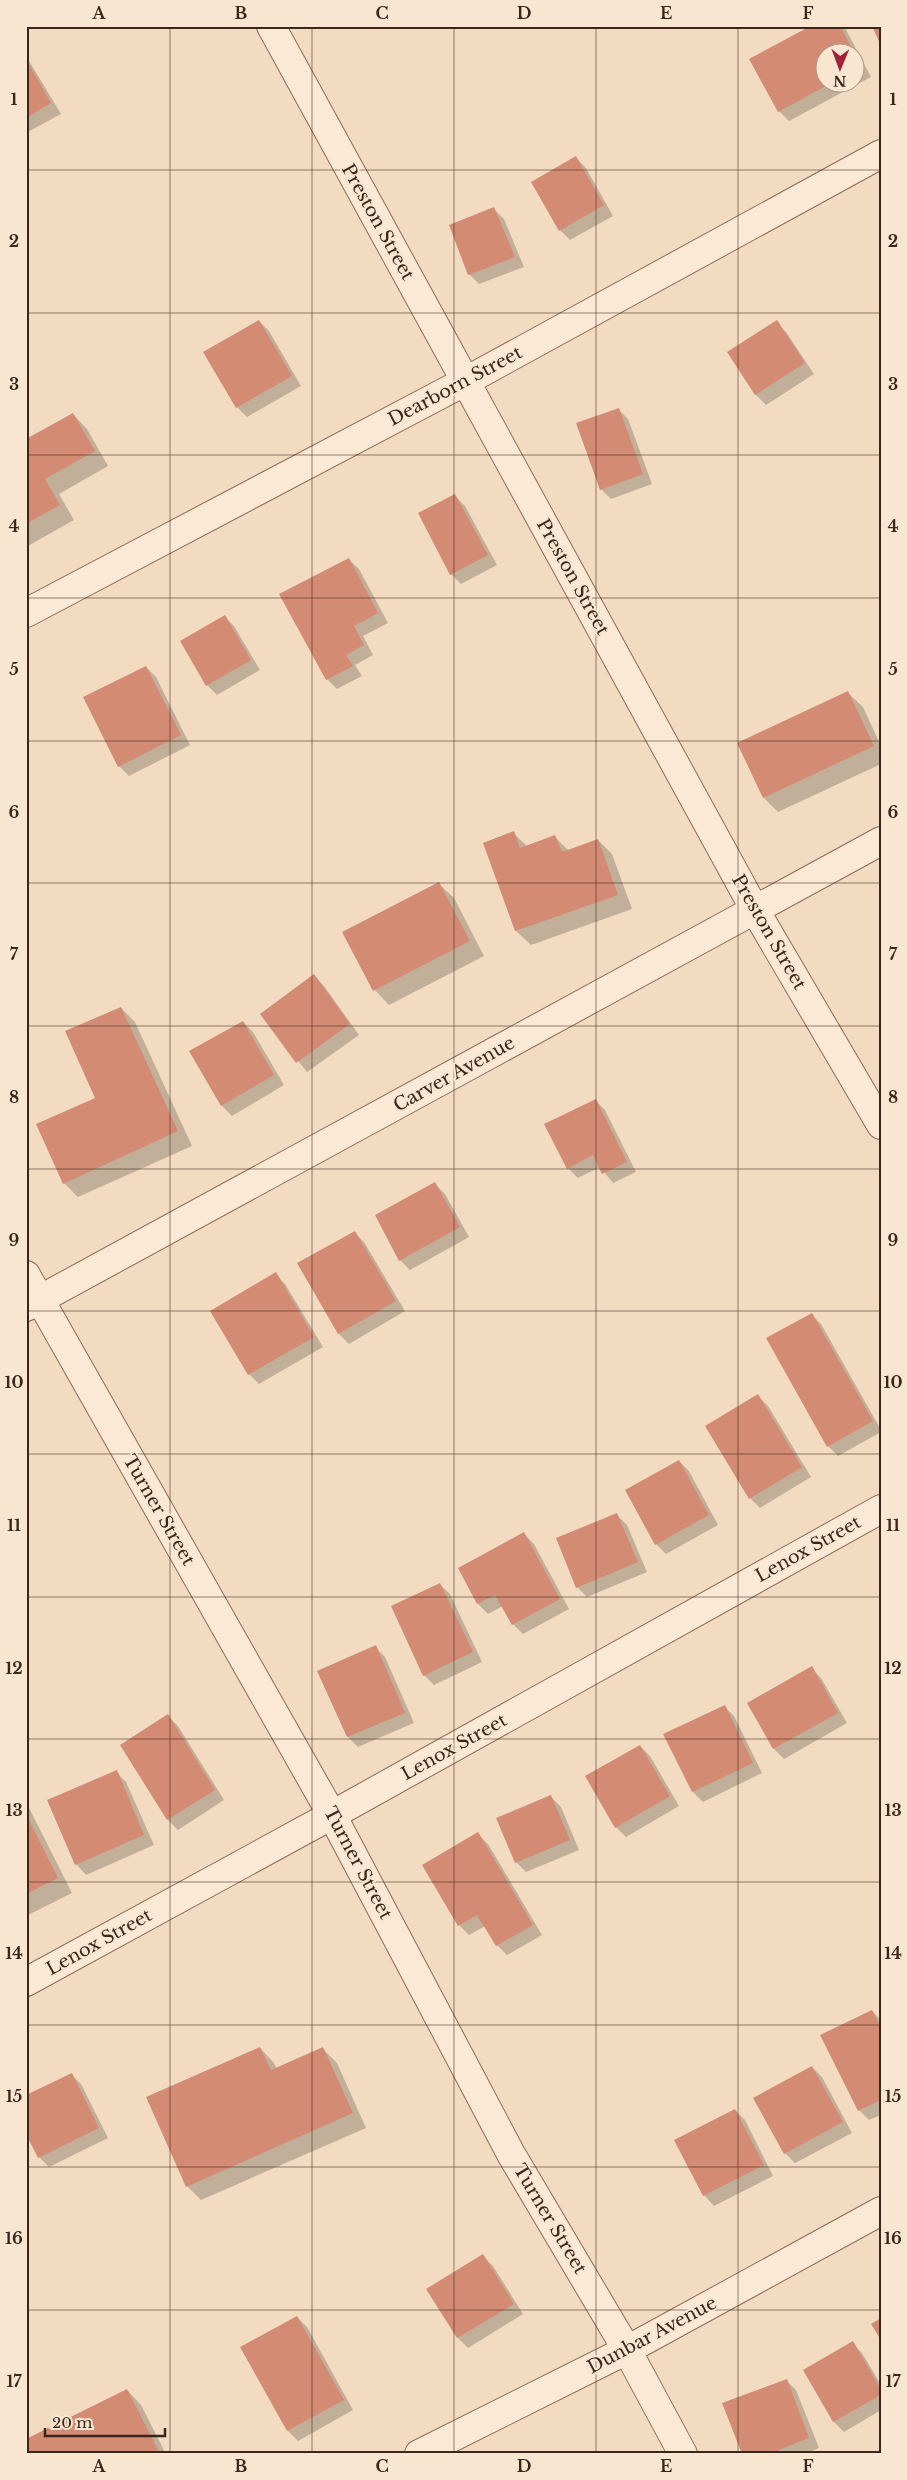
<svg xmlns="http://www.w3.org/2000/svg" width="907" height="2480" viewBox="0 0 907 2480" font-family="'Libre Baskerville',serif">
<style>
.shadow{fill:#0003;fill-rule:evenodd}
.building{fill:#d38b73}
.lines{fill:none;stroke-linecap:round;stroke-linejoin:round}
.minor-casing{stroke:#8d6a57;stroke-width:30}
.minor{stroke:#fce9d5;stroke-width:28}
.grid{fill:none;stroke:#3b261c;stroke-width:1;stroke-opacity:0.55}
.labels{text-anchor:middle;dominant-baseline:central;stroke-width:4;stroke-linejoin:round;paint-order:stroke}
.street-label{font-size:18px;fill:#3b261c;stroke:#f8e6d1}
.neatline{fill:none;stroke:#3b261c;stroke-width:2}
.grid-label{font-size:16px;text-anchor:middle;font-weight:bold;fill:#3b261c}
</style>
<rect width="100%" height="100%" fill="#f2dbc1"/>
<path class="shadow" d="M805,26h39l27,51 -82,44 -10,-10 28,-81zM824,52h30v30h-30z
M26,56l35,58 -35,19z
M576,158l10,10 27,48 -43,24 -10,-10z
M494,209l10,10 20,48 -45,17 -10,-10z
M259,321l10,10 32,55 -54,31 -10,-10 -32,-55z
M776,322l10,10 28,42 -48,31 -10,-10 -27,-42z
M618,409l10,10 24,65 -41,15 -10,-10z
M73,414l14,15 21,37 -49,28 15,26 -48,27v-106z
M455,496l10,10 32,59 -36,19 -10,-10z
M348,559l11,10 29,54 -25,13 10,19 -18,10 7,11 -25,13 -10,-10z
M224,616l10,10 26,44 -43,25 -10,-10z
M146,667l10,10 34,68 -61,31 -10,-10z
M848,693l15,14 18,39v18l-103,48 -14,-14z
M513,833l14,13 28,-9 14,14 29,-11 14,14 20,55 -101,36 -15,-14z
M439,884l15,14 30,58 -95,49 -14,-15 -31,-57z
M314,976l10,10 35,49 -52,37 -46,-58z
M121,1008l14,14 57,124 -114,51 -14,-14 33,-85z
M243,1022l10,10 31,53 -52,31 -10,-10z
M595,1100l10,10 31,62 -23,11 -13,-16 -22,11 -10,-10z
M435,1184l10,10 24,43 -59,33 -10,-10z
M354,1232l10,10 41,69 -56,33 -10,-10 -40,-70z
M275,1274l10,10 38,63 -64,37 -10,-10z
M811,1314l10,10 60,106v2l-43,24 -10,-10z
M758,1396l10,10 43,71 -51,31 -10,-10z
M679,1461l10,10 29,54 -52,29 -10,-10z
M617,1515l10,10 20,47 -60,25 -10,-10z
M524,1534l10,10 35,65 -46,25 -10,-10 -10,-18 -15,8 -10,-10 -19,-35z
M439,1584l11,10 32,68 -48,23 -10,-10z
M375,1647l10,10 29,66 -56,24 -10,-10 -29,-66z
M811,1668l10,10 26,45 -63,36 -10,-10 -25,-46z
M724,1706l10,10 28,57 -59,29 -10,-10 -28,-57z
M168,1716l10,10 46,74 -46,30 -10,-10 -46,-75z
M640,1746l10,10 29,50 -53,31 -10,-10z
M116,1772l10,10 28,63 -68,30 -10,-11z
M551,1797l10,10 18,43 -53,22 -10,-10z
M26,1802l46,91 -46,23z
M478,1834l10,10 54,91 -35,20 -10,-10 -12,-19 -16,9 -10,-10z
M872,2011l9,9v95l-12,5 -10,-10z
M260,2048l14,15 3,6 46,-20 14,14 29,65 -165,72 -14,-14z
M812,2067l10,10 30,56 -57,30 -10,-10z
M71,2074l10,10 27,54 -59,29 -10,-10 -13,-26z
M735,2110l10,10 28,56 -59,30 -10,-11 -28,-54z
M483,2256l10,10 30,48 -55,34 -10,-10 -30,-49z
M297,2317l10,10 46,83 -55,31 -10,-10 -47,-83z
M852,2343l10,10 19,32v25l-37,22 -10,-10 -30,-51z
M786,2380l10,10 23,58 -15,6h-61z
M127,2390l14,15 25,49h-139z"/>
<path class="building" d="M803,26h37l22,41 -8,4v-19h-30v30h9l-55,30 -29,-53 56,-30z
M872,26h9v20z
M26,59l25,44 -25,15z
M576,156l28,49 -45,26 -28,-49z
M494,207l21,50 -47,18 -19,-50z
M259,320l33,56 -56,32 -33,-56z
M777,320l28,43 -50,32 -28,-43z
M619,408l24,66 -43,16 -24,-67z
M73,413l22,38 -50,28 15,26 -34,19v-85z
M455,494l33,61 -38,20 -32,-62z
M349,558l29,55 -24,13 10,19 -18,10 7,11 -27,14 -47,-86z
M225,615l26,45 -45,26 -26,-45z
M146,666l35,69 -63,32 -35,-70z
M848,691l26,55 -111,52 -26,-55z
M514,831l6,17 35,-13 7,17 36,-13 20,56 -103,36 -32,-88z
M439,882l31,59 -97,50 -31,-59z
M314,974l36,50 -54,39 -36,-49z
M121,1007l57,124 -115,53 -27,-60 59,-26 -30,-67z
M243,1021l31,54 -53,31 -32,-55z
M596,1099l31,63 -25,12 -9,-19 -26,14 -23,-45z
M435,1182l25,45 -61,34 -24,-46z
M355,1231l41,70 -58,33 -41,-71z
M276,1272l38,65 -66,38 -38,-64z
M812,1313l61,108 -46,26 -61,-109z
M758,1394l44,73 -53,32 -44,-73z
M679,1460l30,55 -54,30 -30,-55z
M617,1513l21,49 -62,26 -20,-50z
M524,1532l36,67 -48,26 -17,-30 -18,9 -19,-36z
M440,1583l33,69 -50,24 -32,-70z
M376,1645l29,68 -58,24 -30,-66z
M812,1666l26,47 -65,36 -26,-46z
M725,1705l28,58 -61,29 -29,-58z
M168,1714l47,76 -48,30 -47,-75z
M640,1745l30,51 -55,32 -30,-52z
M117,1770l27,65 -69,30 -28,-65z
M551,1795l19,45 -55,23 -19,-45z
M26,1814l32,64 -32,16z
M478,1832l55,93 -37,21 -19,-31 -19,11 -36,-61z
M872,2010l9,18v72l-23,11 -38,-76z
M260,2047l11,23 52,-23 30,66 -167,74 -40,-90z
M812,2066l31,56 -59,32 -31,-56z
M72,2073l27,55 -61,30 -12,-24v-39z
M735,2109l29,56 -61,31 -29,-56z
M483,2254l31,50 -57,34 -31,-49z
M297,2316l47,84 -57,31 -47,-84z
M881,2318v22l-10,-16z
M853,2341l28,49v5l-48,27 -30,-52z
M787,2379l22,59 -40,16h-27l-20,-51z
M127,2389l33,65h-134v-15z"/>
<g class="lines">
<g class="minor-casing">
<path id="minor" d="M271,26l484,884 126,215
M26,613l440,-232 415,-227
M26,1275l306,540 179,339 116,196 56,104
M26,1307l855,-466
M26,1982l306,-167 549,-306
M419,2454l208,-104 254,-139"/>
</g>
<use href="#minor" class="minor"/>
</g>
<path class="grid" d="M170,26v2428M312,26v2428M454,26v2428M596,26v2428M738,26v2428M26,170h855M26,313h855M26,455h855M26,598h855M26,741h855M26,883h855M26,1026h855M26,1169h855M26,1311h855M26,1454h855M26,1597h855M26,1739h855M26,1882h855M26,2025h855M26,2167h855M26,2310h855"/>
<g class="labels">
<g class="street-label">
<text transform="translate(378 222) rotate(61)">Preston Street</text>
<text transform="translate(455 386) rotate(-28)">Dearborn Street</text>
<text transform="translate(573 577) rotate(61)">Preston Street</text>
<text transform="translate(769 932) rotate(60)">Preston Street</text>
<text transform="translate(454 1074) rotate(-29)">Carver Avenue</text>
<text transform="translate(159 1510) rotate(60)">Turner Street</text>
<text transform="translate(808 1549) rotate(-29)">Lenox Street</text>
<text transform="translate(454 1747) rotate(-29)">Lenox Street</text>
<text transform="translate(358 1863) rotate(62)">Turner Street</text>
<text transform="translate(99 1942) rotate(-29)">Lenox Street</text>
<text transform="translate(550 2219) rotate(59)">Turner Street</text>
<text transform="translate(652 2335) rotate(-28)">Dunbar Avenue</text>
</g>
</g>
<rect width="907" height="2480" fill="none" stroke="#f8e6d1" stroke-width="55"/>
<g transform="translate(840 68) rotate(181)"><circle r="24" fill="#f8e6d1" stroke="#ac9989"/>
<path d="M0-4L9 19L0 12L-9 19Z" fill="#a12138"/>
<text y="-8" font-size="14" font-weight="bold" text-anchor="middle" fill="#3b261c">N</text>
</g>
<path d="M45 2428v8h120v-8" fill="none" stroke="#3b261c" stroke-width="2.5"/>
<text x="52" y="2428" font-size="15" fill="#3b261c" stroke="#f8e6d1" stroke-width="4" paint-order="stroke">20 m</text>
<rect x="28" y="28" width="852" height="2424" class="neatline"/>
<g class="grid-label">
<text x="99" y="19">A</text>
<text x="241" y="19">B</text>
<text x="382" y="19">C</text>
<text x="524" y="19">D</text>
<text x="666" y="19">E</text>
<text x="808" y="19">F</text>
<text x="14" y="105">1</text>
<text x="893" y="105">1</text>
<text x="14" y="247">2</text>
<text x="893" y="247">2</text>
<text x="14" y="390">3</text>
<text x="893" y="390">3</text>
<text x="14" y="532">4</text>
<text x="893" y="532">4</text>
<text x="14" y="675">5</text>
<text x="893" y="675">5</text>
<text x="14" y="818">6</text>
<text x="893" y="818">6</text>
<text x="14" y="960">7</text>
<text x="893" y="960">7</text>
<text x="14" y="1103">8</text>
<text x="893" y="1103">8</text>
<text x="14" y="1246">9</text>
<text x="893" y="1246">9</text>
<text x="14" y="1388">10</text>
<text x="893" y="1388">10</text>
<text x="14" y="1531">11</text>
<text x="893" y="1531">11</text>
<text x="14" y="1674">12</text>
<text x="893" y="1674">12</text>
<text x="14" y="1816">13</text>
<text x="893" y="1816">13</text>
<text x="14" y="1959">14</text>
<text x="893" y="1959">14</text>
<text x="14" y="2102">15</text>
<text x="893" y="2102">15</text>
<text x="14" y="2244">16</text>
<text x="893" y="2244">16</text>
<text x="14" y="2387">17</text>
<text x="893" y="2387">17</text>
<text x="99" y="2472">A</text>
<text x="241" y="2472">B</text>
<text x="382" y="2472">C</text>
<text x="524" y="2472">D</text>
<text x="666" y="2472">E</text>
<text x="808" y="2472">F</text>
</g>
</svg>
